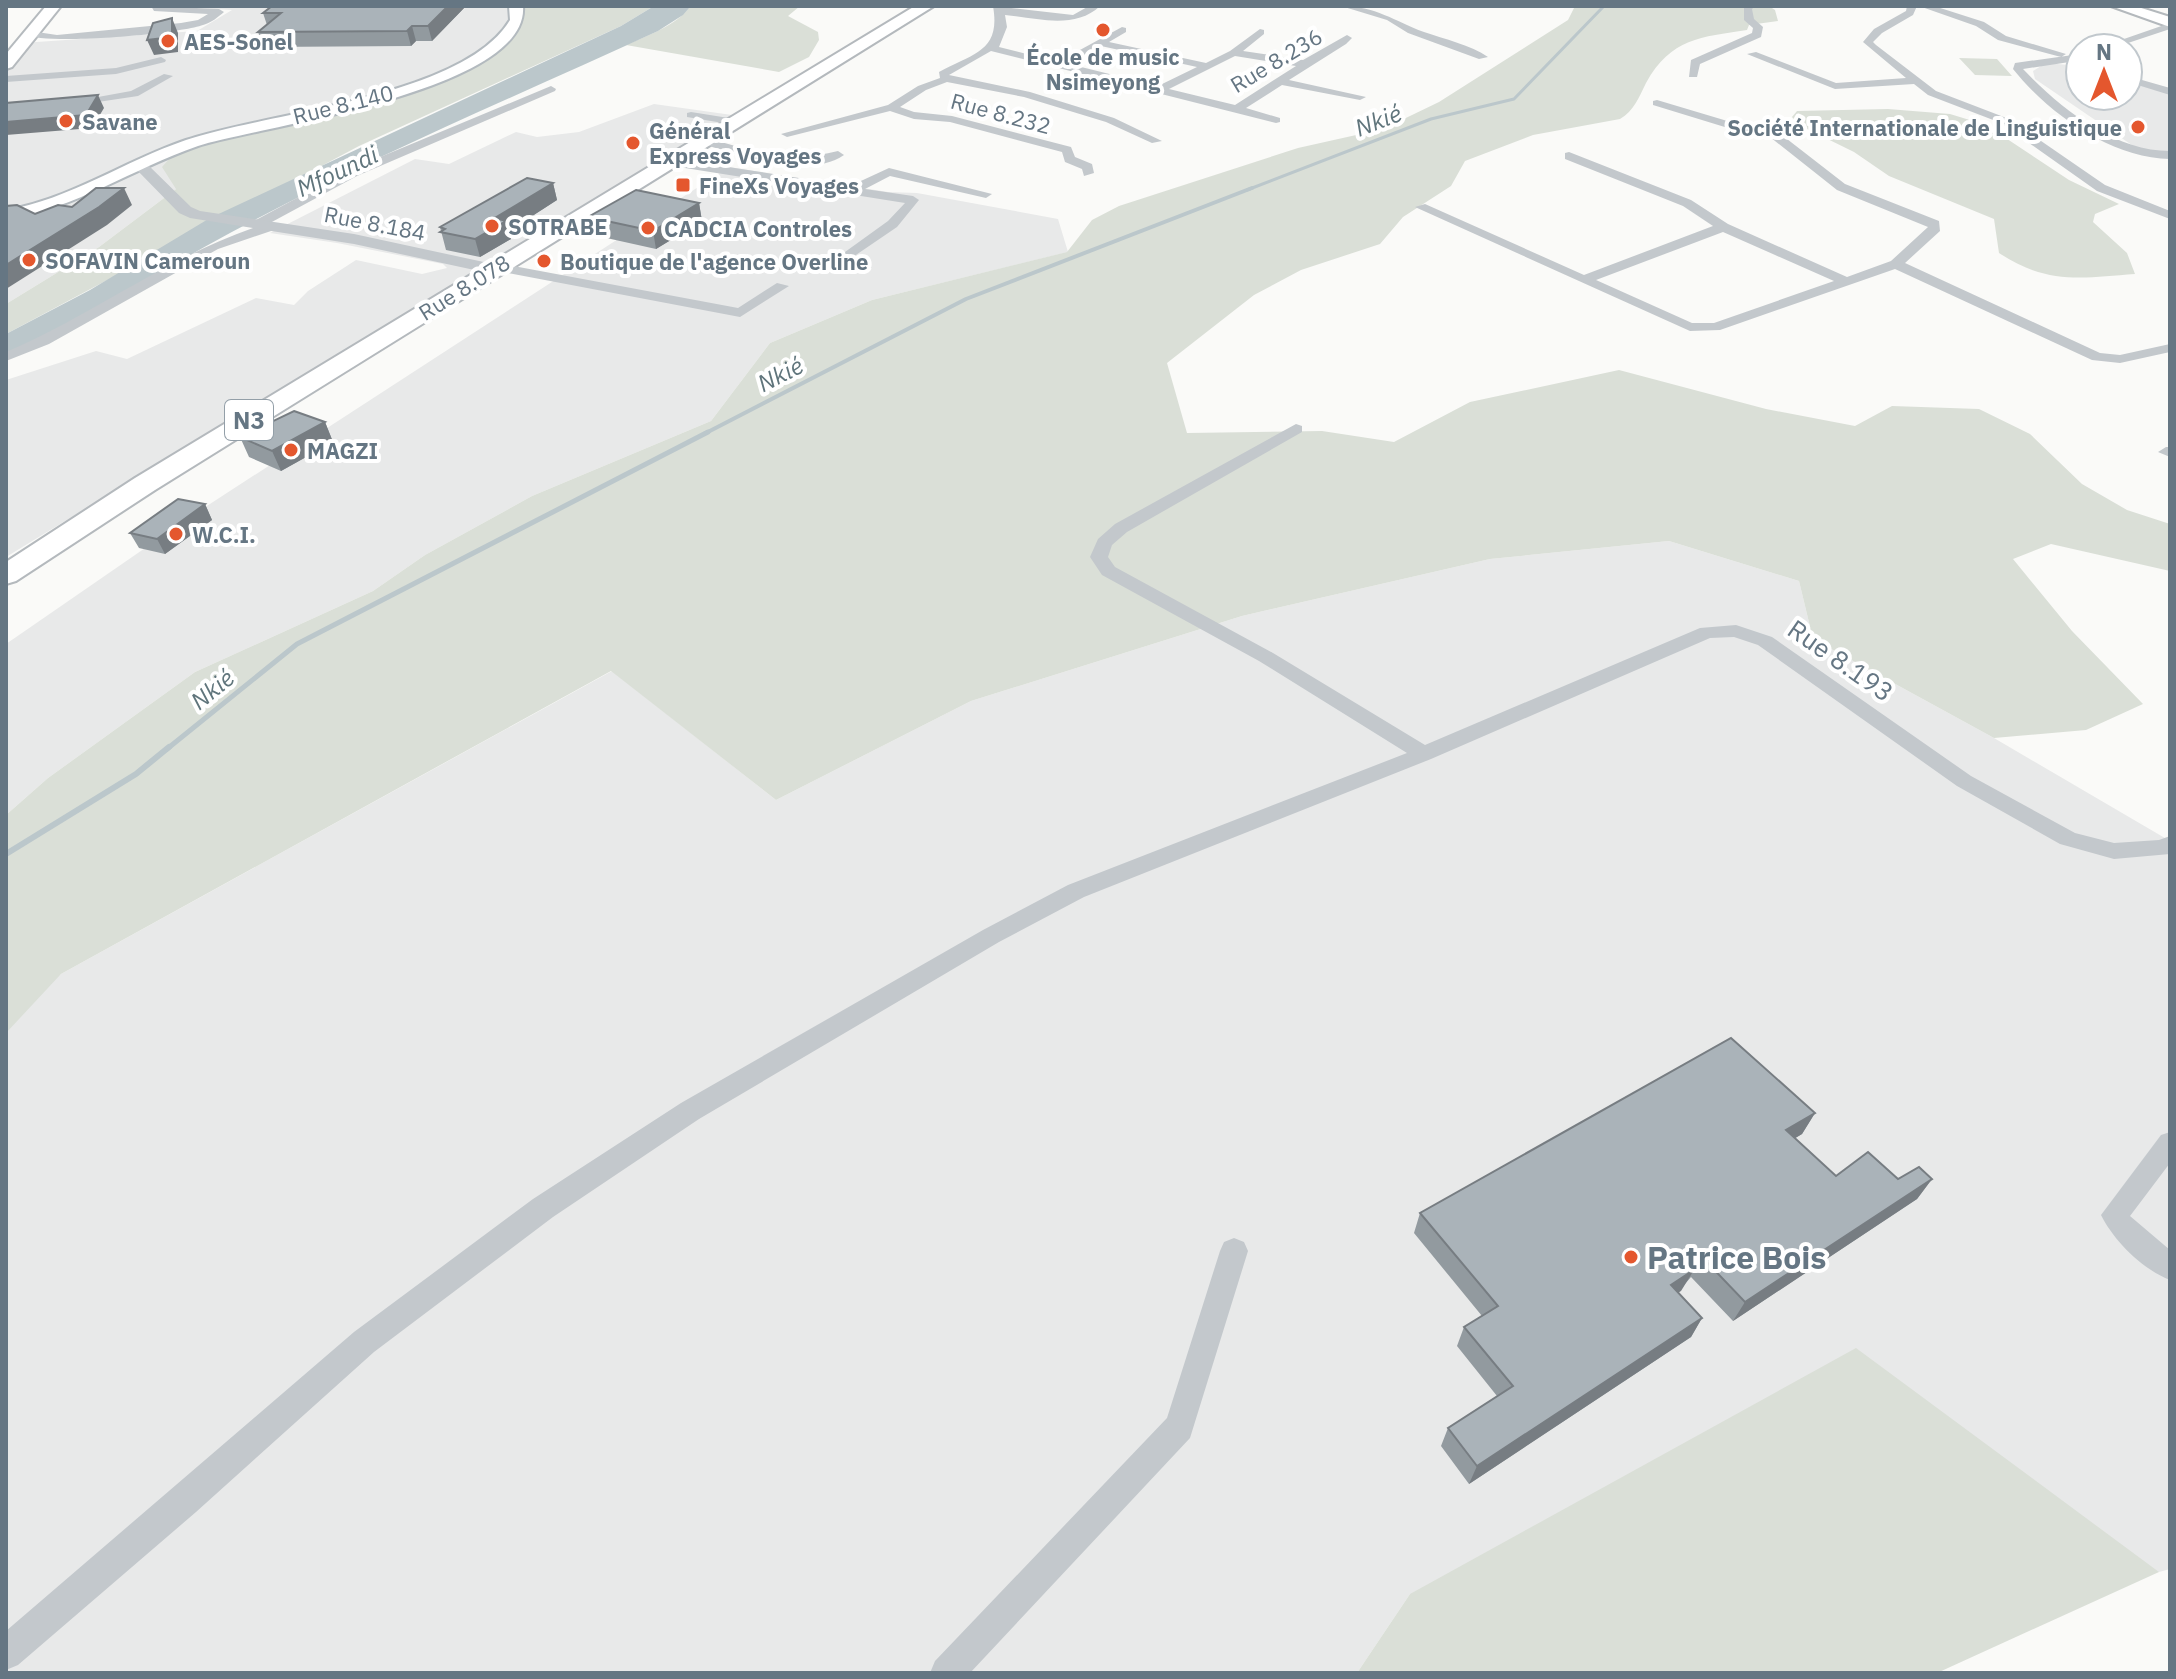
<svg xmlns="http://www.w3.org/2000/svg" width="2176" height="1679" viewBox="0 0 2176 1679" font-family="'IBM Plex Sans',sans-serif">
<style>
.built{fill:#e8e9e9}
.green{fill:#dadfd7}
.water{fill:#bbc7cb}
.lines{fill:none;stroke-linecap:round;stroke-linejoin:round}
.stream-far3{stroke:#bbc7cb;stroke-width:3}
.stream-far2{stroke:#bbc7cb;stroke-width:4}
.stream-far1{stroke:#bbc7cb;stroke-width:5}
.stream{stroke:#bbc7cb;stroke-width:6}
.secondary-casing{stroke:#b3babf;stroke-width:4}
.primary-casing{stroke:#b5babe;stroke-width:4}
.trunk-casing{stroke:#b4b9bd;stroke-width:4}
.minor{fill:#c3c8cc;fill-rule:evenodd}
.tertiary{fill:#c3c8cc;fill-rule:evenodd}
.secondary{fill:#fff;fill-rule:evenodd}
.primary{fill:#fff;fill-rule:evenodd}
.trunk{fill:#fff;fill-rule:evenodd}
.wall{fill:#929a9f}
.shaded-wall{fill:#777d82}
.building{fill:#aab3b9;stroke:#777d82;stroke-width:2}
.poi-dot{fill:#e4572e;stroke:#fff;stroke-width:3}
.labels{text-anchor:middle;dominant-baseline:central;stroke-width:8;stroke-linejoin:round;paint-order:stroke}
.far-poi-label{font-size:22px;font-weight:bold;fill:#657683;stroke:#fff;text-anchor:start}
.far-street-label{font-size:22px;fill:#657683;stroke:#fff}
.far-water-label{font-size:24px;font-style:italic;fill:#60757c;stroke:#fff}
.shield{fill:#fff;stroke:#939fa8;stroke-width:2}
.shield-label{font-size:24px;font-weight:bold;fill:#657683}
.street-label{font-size:26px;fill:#657683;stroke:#fff}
.near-poi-label{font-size:32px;font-weight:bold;fill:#657683;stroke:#fff;text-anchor:start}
</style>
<rect width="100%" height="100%" fill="#fafaf8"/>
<path class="built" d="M201,6h315l1,14 -36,38 -305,131 -77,58 -93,57v-239l16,-22 175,-12 35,-21 -34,-2z
M2046,63l34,3v30h48v-16l42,13v62l-25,-1 -110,-75 -2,-8z
M654,104l78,11 -726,442v-177l90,-29 31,8 129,-61 38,7 14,-14 48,-31 66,14 25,-6 -4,-4 -106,-21 -67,-10 145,-74 34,5 67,-32 21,5 42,-5z
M729,167l159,25 29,1 141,26 10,33 -196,48 -102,43 -59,78 -179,75 -107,59 -52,36 -178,81 -147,106 -42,37v-171l187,-129z
M1669,541l130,40 14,58 181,99 176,103v728l-11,3 -749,22 -53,79h-1351v-656l55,-43 551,-303 164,129 195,-99 271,-85 248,-57z"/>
<path class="green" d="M516,6h138l-33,20 -262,120 -353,188v-30l93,-57 77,-58 -14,-22 9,-10 22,-14 214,-55 45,-17 59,-40z
M691,6h109l-12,10 30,16 1,8 -10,17 -30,15 -153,-27c23,-10 49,-19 65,-39z
M1575,6h194l6,4 3,11 -29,4 -2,5c-46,7 -76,8 -101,53 -7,14 -12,28 -26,36l-87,16 -68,26 -14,25 -48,31 -23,27 -79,26 -47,25 -87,68 20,70 135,-2 72,11 76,-40 149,-32 147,39 89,17 37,-20 87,3 51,25 52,50 45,26 43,14v47l-119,-27 -38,15 59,72 71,73 -57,26 -92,8 -181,-99 -14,-58 -130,-40 -179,18 -248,57 -271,85 -195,99 -165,-129 -550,303 -55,59v-218l42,-37 147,-106 178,-81 52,-36 107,-59 179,-75 59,-78 102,-43 195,-48 25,-32 27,-14 179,-58 85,-19 56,-27 129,-82z
M1959,58l38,1 15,17 -37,-1z
M1888,109l62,5 36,11 83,55 50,24 -24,10 -2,8 34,31 8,21c-53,4 -88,11 -136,-21l-5,-34 -105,-43 -35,-24 -55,-27 -7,-8 5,-6z
M1856,1348l303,224 -222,101h-580l53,-79z"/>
<path class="water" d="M654,6h37l-8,9 -25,16c-137,63 -278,122 -411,193 -81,42 -157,94 -241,129v-19l84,-44 120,-72 411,-192z"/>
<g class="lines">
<path class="stream-far3" d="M1247,190l184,-71 83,-20 90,-93"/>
<path class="stream-far2" d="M704,434l262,-135 286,-111"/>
<path class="stream-far1" d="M167,749l130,-105 411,-212"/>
<path class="stream" d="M6,854l130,-80 33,-27"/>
<g class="secondary-casing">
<path id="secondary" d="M509,6h14c7,85 -262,120 -325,140 -66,23 -122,62 -192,74v-10c65,-11 118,-49 180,-70 83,-28 278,-43 324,-120z"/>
</g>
<g class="primary-casing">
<path id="primary" d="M46,6h15l-49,61 -6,2v-15z"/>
</g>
<g class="trunk-casing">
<path id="trunk" d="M915,6h19l-779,484 -139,91 -10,3v-22l129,-84z
M2111,6h24l35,11v10z"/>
</g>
<path class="minor" d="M151,6l68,3 5,3c-6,5 -13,11 -21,13 -25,9 -159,21 -178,9l5,-3 27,4 124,-12 17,-3 10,-6 -54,-3z
M993,6l80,9 16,-9h11c-25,24 -64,12 -95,9l2,12 -8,20 59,15 64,-35 4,1v4l-17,10 97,21 24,-12 30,-22 4,1v4l-21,17 60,9 44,-25 5,3 -6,6 -57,36 77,17 -6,3 -78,-15 -36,23 34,10v4l-4,1 -285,-72 -42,24 81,17 84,26 48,23 -10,2 -46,-21 -82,-25 -77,-15 -21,8 -26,17 14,5 38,4 119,31 4,10 17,7 2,9 -10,3 -2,-7 -17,-7 -3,-10 -112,-30 -36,-3 -24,-8 -103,26 -6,-3 107,-29 30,-19 22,-8 -1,-6c35,-19 62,-21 54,-66zM1101,46l96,21 -39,19 -89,-22zM1235,56l61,10 -61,39 -66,-16z
M1341,6c35,0 53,15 83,26 20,7 47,13 64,25l-9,2 -71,-26 -21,-13z
M1744,6h11l-3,3 2,10 9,8 -2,10 -61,27 -3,13h-8l2,-17 61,-27 1,-5 -9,-8z
M1907,6h10l-4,9 -31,18 -9,9 3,3 60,46 73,28 96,66 65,26v8l-73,-28 -96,-68 -73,-28 -14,-11 -79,5 -88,-35 9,-2 80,31 70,-5 -43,-36 11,-13 32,-18z
M1919,6h15l50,16 22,14 60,18 -5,3 -63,-17 -22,-14z
M2170,23v6l-57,19h-15z
M2080,54v6l-4,1 -53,8c37,39 91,82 147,82v8c-59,-1 -121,-45 -157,-90l2,-6z
M161,57l5,3 -1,2 -49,12 -110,8v-6l110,-8z
M164,74l9,2 -35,20 -67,10 -6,-3 66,-12z
M2128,76l42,12v7l-42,-13z
M551,86l5,3 -1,2 -198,85 -87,47 5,4 -1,3 -56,19 -169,95 -43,17v-9c85,-36 160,-94 247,-124l-1,-6 97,-52z
M1657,100l77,23 44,9 67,52 94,37 1,10 -35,32 195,90 20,2 50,-11v8l-50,11 -28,-3 -197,-91 -175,61 -30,1 -275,-124 10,-3 159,71 129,-49 -30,-20 -118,-47v-6l4,-1 122,48 37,24 119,53 44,-16 37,-34 -91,-37 -67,-53 -42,-9 -75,-23v-4zM1723,232l111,49 -120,42h-22l-96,-43z
M691,112l44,7 6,3 -6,3 -48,-8v-4z
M704,137c46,13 86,27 134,14l6,4c-36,25 -105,0 -144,-12v-4z
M670,158l180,28 39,-18 103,26 -6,4 -96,-22 -25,13 48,7 6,4 -22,27 -47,32 -5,-1v-6l43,-31 17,-18 -239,-38 -2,-3z
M497,263l241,45 39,-25 12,3 -49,31 -248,-47 -2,-3z
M1296,424l6,2v6l-175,100 -15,13 -4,12 7,10 158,86 152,92 275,-117 36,-3 36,12 199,139 104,57 39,10 45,-3 11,-4v18l-56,5 -54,-15 -103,-58 -199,-141 -24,-8 -24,1 -279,121 -347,138 -85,45 -300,177 -146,98 -179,135 -178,160 -178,153 -12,5v-39l348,-299 179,-133 148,-96 302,-173 85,-45 339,-132 -148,-92 -157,-86 -12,-18 8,-18 17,-15z
M2166,447h4v10l-12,-5z
M2170,1132v31l-40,53 40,34v30c-28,-11 -56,-39 -69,-65l60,-80z
M1234,1238l10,4 4,9 -58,187 -220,235h-40l5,-12 232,-243 53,-167 4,-9z"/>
<path class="tertiary" d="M140,160l5,2 46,45 9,4 154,23 139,30 9,5 -9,5 -139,-30 -164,-26 -11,-5 -44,-45v-6z"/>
<use href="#secondary" class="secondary"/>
<use href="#primary" class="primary"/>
<use href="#trunk" class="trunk"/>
</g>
<path class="wall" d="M466,6l-34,35h-16l-5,5 -147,1 -6,-15 9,-7 -4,-12z
M553,183l4,17 -48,31 2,8 -31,18 -34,-7 -6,-23z
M699,203l3,18 -46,28 -63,-14 -5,-18z
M325,422l8,20 -52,29 -32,-14 -9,-20z
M205,504l7,16 -47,34 -26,-6 -9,-15z
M1815,1113l-13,21 -7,4 41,38 96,3 -15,20 -184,122 -42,-44 -13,15 24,26 -11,19 -222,147 -28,-38 7,-18 49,-32 -40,-50 7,-19 18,-11 -68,-83 6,-20z"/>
<path class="shaded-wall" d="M448,6h18l-34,35 -4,-15z
M172,18l6,15v19l-24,3 -7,-15z
M412,26l4,15 -5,5 -4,-15z
M98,95l6,13 -12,20 -86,7v-13z
M553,183l4,17 -48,31 2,8 -31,18 -5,-18 20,-21z
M124,188l8,17 -25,20 -101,64v-24z
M699,203l3,18 -46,28 -3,-18z
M325,422l8,20 -52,29 -9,-20z
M205,504l7,16 -47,34 -8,-15z
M1815,1113l-13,21 -28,17 12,-21z
M1932,1179l-15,20 -184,122 12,-19z
M1702,1257l-21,34 -21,13 11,-19z
M1702,1318l-11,19 -222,147 8,-18z"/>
<path class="building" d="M272,6h176l-20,20h-16l-5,5 -149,1 23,-19h-18z
M172,18v19l-25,3 6,-17z
M98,95l-12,20 -80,7v-19z
M527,178l26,5 -58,35 11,3 -31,18 -35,-7 5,-3 -5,-2z
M96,188h28l-25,19 -93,58v-59l11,-1 18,9 23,-9 14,2z
M636,190l63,13 -46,28 -65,-14z
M294,411l31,11 -53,29 -32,-14z
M178,499l27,5 -48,35 -27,-6z
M1731,1038l84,75 -29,17 50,46 32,-24 30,27 21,-12 13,12 -187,123 -43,-45 -10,14 -21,14 31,33 -225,148 -29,-38 65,-42 -49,-59 34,-21 -78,-93z"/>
<g class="poi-dot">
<circle cx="1103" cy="30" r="8"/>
<circle cx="168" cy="41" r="8"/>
<circle cx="66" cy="121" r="8"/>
<circle cx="2138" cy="127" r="8"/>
<circle cx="633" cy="143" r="8"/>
<rect x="675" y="177" width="16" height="16" rx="4"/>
<circle cx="492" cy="226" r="8"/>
<circle cx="648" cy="228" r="8"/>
<circle cx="29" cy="260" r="8"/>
<circle cx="544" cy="261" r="8"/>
<circle cx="291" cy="450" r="8"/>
<circle cx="176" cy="534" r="8"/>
<circle cx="1631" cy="1257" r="8"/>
</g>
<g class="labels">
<g class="far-poi-label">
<text x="184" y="41">AES-Sonel</text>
<text x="1103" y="56" text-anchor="middle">École de music<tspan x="1103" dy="25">Nsimeyong</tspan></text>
<text x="82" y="121">Savane</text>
<text x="2122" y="127" text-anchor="end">Société Internationale de Linguistique</text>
<text x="649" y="130">Général<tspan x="649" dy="25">Express Voyages</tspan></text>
<text x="699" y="185">FineXs Voyages</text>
<text x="508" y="226">SOTRABE</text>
<text x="664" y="228">CADCIA Controles</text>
<text x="45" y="260">SOFAVIN Cameroun</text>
<text x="560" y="261">Boutique de l'agence Overline</text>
<text x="307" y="450">MAGZI</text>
<text x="192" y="534">W.C.I.</text>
</g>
<g class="far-street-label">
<text transform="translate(1276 60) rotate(-31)">Rue 8.236</text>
<text transform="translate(343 104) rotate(-14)">Rue 8.140</text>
<text transform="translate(1001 113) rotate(15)">Rue 8.232</text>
<text transform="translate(375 223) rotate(11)">Rue 8.184</text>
<text transform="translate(464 287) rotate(-32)">Rue 8.078</text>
</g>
<g class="far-water-label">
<text transform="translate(1378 120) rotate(-21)">Nkié</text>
<text transform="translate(337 171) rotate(-25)">Mfoundi</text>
<text transform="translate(780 374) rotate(-27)">Nkié</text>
<text transform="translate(212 689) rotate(-39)">Nkié</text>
</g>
<rect class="shield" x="225" y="400" width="48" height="40" rx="6"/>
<g class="shield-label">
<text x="249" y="420">N3</text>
</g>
<g class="street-label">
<text transform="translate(1841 660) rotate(35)">Rue 8.193</text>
</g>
<g class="near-poi-label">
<text x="1647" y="1257">Patrice Bois</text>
</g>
</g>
<rect width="2176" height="1679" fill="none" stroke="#657683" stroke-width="16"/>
<g transform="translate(2104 72)"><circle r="38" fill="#ffffff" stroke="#c1c8cd" stroke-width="2"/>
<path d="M0-6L14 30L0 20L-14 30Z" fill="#e4572e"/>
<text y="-12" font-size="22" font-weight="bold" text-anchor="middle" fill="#657683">N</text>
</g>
</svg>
